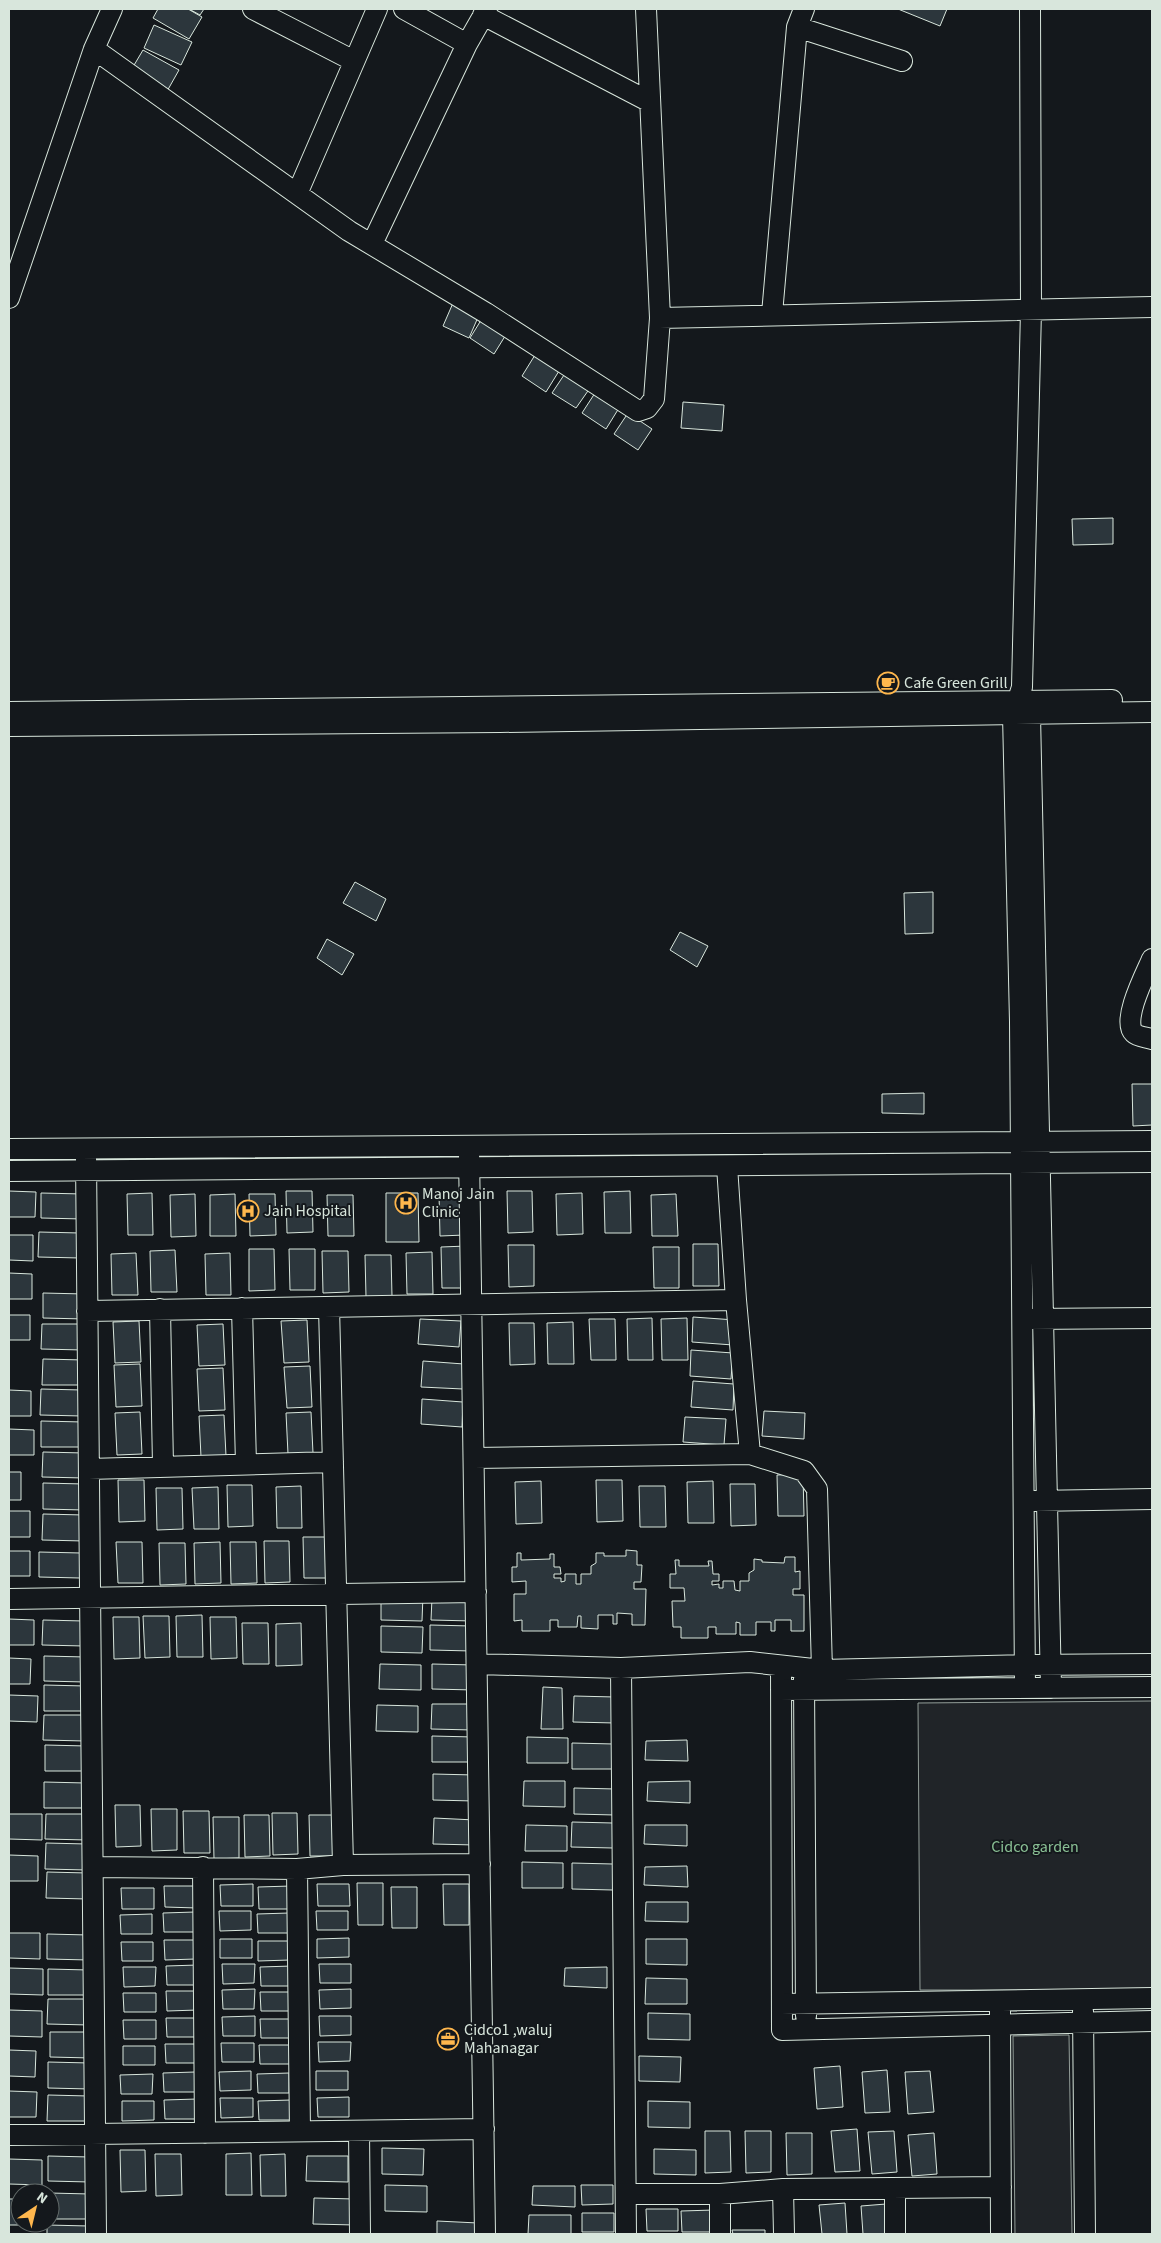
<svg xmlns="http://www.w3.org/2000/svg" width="1161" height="2243" viewBox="0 0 1161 2243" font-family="'Source Sans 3',sans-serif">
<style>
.green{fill:#202428;stroke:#939e99}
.building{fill:#2c363c;stroke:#d8e6dc}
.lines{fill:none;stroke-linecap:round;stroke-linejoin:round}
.minor-casing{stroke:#d8e6dc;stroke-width:22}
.minor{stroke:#14181c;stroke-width:20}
.labels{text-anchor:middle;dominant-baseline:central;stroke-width:4;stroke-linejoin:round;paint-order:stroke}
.poi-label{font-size:16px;fill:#d8e6dc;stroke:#14181c;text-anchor:start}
.park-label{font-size:16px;fill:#8ac095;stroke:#14181c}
</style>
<rect width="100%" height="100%" fill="#14181c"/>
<path class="green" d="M1152,1701v289h-232l-2,-287z
M1069,2035l3,199h-57l-2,-198z"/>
<path class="building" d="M158,9h30l14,8 -13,22 -36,-21z
M189,9h15l-4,6z
M898,9h49l-7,17z
M154,25l38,17 -11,23 -37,-17z
M143,50l36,20 -13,23 -36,-21z
M453,303l26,12 -10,23 -26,-12z
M483,317l24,16 -13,21 -24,-16z
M535,355l24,16 -13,21 -24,-16z
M566,372l24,16 -14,20 -24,-15z
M595,393l24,15 -13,21 -24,-16z
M683,402l41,3 -2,26 -41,-3z
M628,413l24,16 -14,21 -24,-16z
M1113,518v26l-40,1 -1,-26z
M355,882l31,17 -10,22 -33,-18z
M933,892v41l-28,1 -1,-41z
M680,932l28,14 -11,21 -27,-17z
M327,939l27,15 -12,21 -25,-17z
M1132,1084h20v41l-19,1z
M924,1093v21l-42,-1v-19z
M9,1191l27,1 -1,25h-26z
M286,1191h26l1,41 -26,1z
M507,1191h25l1,41 -25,1z
M630,1191l1,42h-26l-1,-41z
M41,1193l42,1v25l-42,-1z
M152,1193l1,42h-25l-1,-41z
M386,1193h32l1,49h-33z
M582,1193l1,41 -26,1 -1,-41z
M195,1194l1,42 -25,1 -1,-42z
M235,1194l1,42h-26v-41z
M249,1194h26l1,41 -26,1z
M439,1194h26v41l-25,1z
M676,1194l2,42h-26l-1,-41z
M327,1195h26l1,41h-26z
M39,1232l41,1v25l-42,-1z
M9,1235h24v26l-24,-1z
M693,1244h25l1,42h-26z
M508,1245h26v41l-25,1z
M467,1246l1,42h-26l-1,-41z
M653,1247h26v41h-25z
M249,1249h25l1,41 -26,1z
M289,1249h26v41h-25z
M175,1250l2,42h-26l-1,-41z
M322,1251h26l1,41 -26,1z
M432,1252l1,42h-26l-1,-41z
M136,1253l2,42h-26l-1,-41z
M230,1253l1,42h-25l-1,-41z
M365,1255h26l1,41 -26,1z
M9,1273l23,1v25h-23z
M43,1293l42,1v25l-42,-1z
M9,1315h21v25h-21z
M693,1317l42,3 -2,25 -41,-3z
M652,1318l1,42h-25l-1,-41z
M687,1318l1,42h-26l-1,-41z
M420,1319l41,2 -2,26 -41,-3z
M589,1319h26l1,41h-25z
M307,1320l2,42 -25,1 -3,-42z
M139,1321l2,41 -26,1 -2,-41z
M573,1322l1,42h-26l-1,-41z
M509,1323h25l1,41 -25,1z
M42,1324h41v26l-42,-1z
M223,1324l2,41 -26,1 -2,-41z
M691,1350l42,3 -2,26 -41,-3z
M43,1359l41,1v25h-42z
M423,1361l41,3 -1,25 -42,-2z
M140,1364l2,42 -26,1 -2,-42z
M310,1366l2,41 -25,1 -3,-41z
M223,1368l2,42 -26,1 -2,-42z
M693,1381l41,3 -1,26 -42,-3z
M41,1389l41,1v26l-42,-1z
M9,1390l22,1v25h-22z
M422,1399l41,3 -1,25 -41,-3z
M764,1411l41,2 -1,26 -42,-3z
M140,1412l2,42 -25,1 -2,-42z
M311,1412l2,41 -25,1 -2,-41z
M224,1415l2,41 -25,1 -2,-41z
M685,1417l41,2 -2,26 -41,-3z
M41,1421l42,1 -1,25h-41z
M9,1429l25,1v25h-25z
M43,1452l41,1v25l-42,-1z
M9,1472h12v28h-12z
M803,1474l1,42h-26l-1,-41z
M118,1480h26l1,41 -26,1z
M596,1480h26l1,41 -26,1z
M541,1481l1,42 -26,1 -1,-42z
M713,1481l1,42h-26l-1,-41z
M43,1483l41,1v26l-41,-1z
M730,1484h25l1,41 -25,1z
M227,1485h25l1,41 -25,1z
M301,1486l1,42h-25l-1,-41z
M639,1486h26l1,41h-26z
M218,1487l1,42h-25l-2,-41z
M156,1488h26l1,41 -26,1z
M9,1511h21v26h-21z
M43,1514l41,1v26l-42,-1z
M303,1537h26v41h-25z
M264,1541h25l1,41 -25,1z
M116,1542h26l1,41h-25z
M220,1542l1,41 -26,1 -1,-41z
M230,1542h26l1,41 -26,1z
M159,1543h26l1,41 -26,1z
M626,1550l11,1v14h5l-1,17h-7v7h12l-1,36h-13v-11l-15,-1v11h-4v-9h-15v14l-17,-1v-12h-3l-1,11h-19v-7h-8v11h-28v-11l-8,1v-27h12v-13l-14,1v-15h5v-14h4v7l29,-1v-5h4v13h6l1,7h-7v4h7v4l4,-1v-7h11v10h5v-10h10v-8l5,-3v-10h8v3h22z
M9,1551h21v25h-21z
M39,1552l42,1 -1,25 -41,-1z
M785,1557h10v15l5,-1v18h-7v6h11v36h-13v-11h-16v11h-4v-9h-15v13h-16v-12l-4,-1v12h-20v-7h-8v11h-27v-11h-8l-1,-26h13l-1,-13h-14v-14h6l-1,-14h4v6h30l-1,-5h4l1,13h6v7h-7v4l7,-1v4h4v-7h11l1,9 5,1v-10h9v-8l5,-3v-11l8,1v2l22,1z
M381,1595h42l-1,26 -41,-1z
M473,1595v26l-42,-1 1,-22z
M202,1615l1,42h-26l-1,-41z
M143,1616h26l1,41 -25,1z
M113,1617h26l1,41 -26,1z
M210,1617h26l1,41 -26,1z
M9,1619l25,1v25h-25z
M43,1620l41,1v25l-42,-1z
M242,1623h26l1,41h-26z
M301,1623l1,42 -26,1v-42z
M430,1625l42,1v25l-42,-1z
M381,1626l42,1 -1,26 -41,-1z
M44,1656l42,1 -1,25 -41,-1z
M9,1658l22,1 -1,25h-21z
M380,1664l41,1v25l-42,-1z
M432,1664l42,1v25l-42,-1z
M44,1685l42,1v25h-42z
M543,1687l19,1 1,41h-22z
M9,1695l29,1 -1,26 -28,-1z
M574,1696l41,1v26l-42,-1z
M432,1704h41v26l-42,-1z
M377,1705l41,1v26l-42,-1z
M44,1715h41v26l-42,-1z
M432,1736l42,1 -1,25h-41z
M527,1737l41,1v25h-41z
M687,1740l1,21 -43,-1 1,-19z
M572,1743l42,1 -1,25h-41z
M45,1745l42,1 -1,25h-41z
M433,1774l42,1 -1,26 -41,-1z
M524,1781h41v26l-42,-1z
M690,1781v22l-43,-2 1,-19z
M44,1782l42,1 -1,25h-41z
M574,1788l42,1 -1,26 -41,-1z
M115,1805h25l1,41 -25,1z
M151,1809h26v41l-25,1z
M183,1811h26l1,42h-26z
M272,1813h25l1,41 -25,1z
M9,1814h33v26l-33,-1z
M46,1814h41v26l-42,-1z
M244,1815h25l1,41 -25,1z
M309,1815h25l2,41h-26z
M213,1817h26v41l-25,1z
M434,1818l41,2v25l-42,-1z
M572,1822l41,1v25l-42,-1z
M526,1825l41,1v25h-42z
M645,1825h42v21l-43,-2z
M46,1843l41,1v26l-42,-1z
M9,1855l29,1v25h-29z
M522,1862l41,1v25h-41z
M572,1863l41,1v26l-41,-1z
M687,1866l1,21 -44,-2 1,-18z
M47,1872l41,1v26l-42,-1z
M357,1883h26v42h-25z
M253,1884v22h-32l-1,-21z
M317,1884h32l1,22h-32z
M443,1884h26v41h-25z
M164,1886h33v22l-32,-1z
M291,1886v23h-32l-1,-22z
M391,1887h26v41h-25z
M121,1888h33v21h-32z
M646,1902h42v20l-43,-1z
M219,1911h32v19l-31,1z
M316,1911h32v19h-31z
M195,1912v20h-31l-1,-19z
M289,1913v20h-31l-1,-19z
M152,1914v20h-31l-1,-19z
M9,1933h31v26l-31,-1z
M47,1934l42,1v25l-42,-1z
M349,1938v19l-32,1v-19z
M220,1939h32v19h-32z
M646,1939h41v26l-41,-1z
M164,1940h32v19l-31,1z
M258,1941h32v19l-32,1z
M121,1942h32v19h-31z
M222,1964h33l-1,19 -31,1z
M319,1964h32v19h-31z
M198,1965v20h-31l-1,-19z
M292,1966v20h-31l-1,-19z
M123,1967h33l-1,19 -31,1z
M607,1967v21l-43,-2 1,-18z
M9,1968l34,1v26l-34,-1z
M48,1969l41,1v25h-41z
M646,1978l41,1v25h-42z
M255,1989l-1,20h-31l-1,-19z
M351,1989v19l-31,1 -1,-19z
M166,1991h33l-1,19 -31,1z
M260,1992h32v19h-31z
M123,1993h33v19h-32z
M48,1999h41v26l-42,-1z
M9,2010l33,1v26l-33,-1z
M648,2013l42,1v26l-42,-1z
M255,2016v20h-32l-1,-19z
M319,2016h32v19l-31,1z
M166,2018h33l-1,19h-31z
M260,2019h33v19h-32z
M123,2020h33v19h-32z
M50,2032h42l-1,26 -41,-1z
M318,2042h33l-1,19 -31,1z
M221,2043h33v19h-32z
M165,2044h33v19h-32z
M259,2045h33v19h-32z
M123,2046h32v19h-32z
M9,2050l27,1 -1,26 -26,-1z
M639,2056l42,1 -1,25 -41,-1z
M48,2062l42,1v26l-42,-1z
M840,2066l3,41 -26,2 -3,-41z
M887,2070l3,42 -25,1 -3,-41z
M251,2071v19l-31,1 -1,-19z
M316,2071h32v19h-32z
M930,2071l4,41 -26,2 -3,-42z
M195,2072v20h-31l-1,-19z
M289,2073v20h-31l-1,-19z
M153,2074l-1,20h-31l-1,-19z
M9,2091l28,1 -1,25h-27z
M48,2095l41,1v25h-42z
M349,2097v20h-31l-1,-19z
M220,2098h33v19l-32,1z
M197,2099v20h-32l-1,-19z
M291,2100l-1,20h-31l-1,-19z
M122,2101h32v19l-32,1z
M648,2101l42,1v26l-42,-1z
M857,2129l3,42 -25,1 -4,-41z
M705,2131h25l1,41 -26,1z
M745,2131h26v41l-25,1z
M894,2131l3,41 -25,2 -4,-42z
M786,2133h26v41l-25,1z
M934,2133l3,41 -25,2 -4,-41z
M382,2148l42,1 -1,26 -41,-1z
M654,2149l42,1v25l-42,-1z
M120,2150h25l1,41 -25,1z
M251,2153l1,42h-26v-41z
M155,2154h26l1,41 -26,1z
M285,2154l1,42h-25l-1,-41z
M48,2156l42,1v25l-42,-1z
M307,2156h41v26l-42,-1z
M9,2159l33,1v25l-33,-1z
M385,2185l42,1v26l-42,-1z
M581,2185h32v19l-31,1z
M533,2186h42v21l-43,-2z
M50,2193l40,1 -1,25h-39z
M314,2198l41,1v26l-42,-1z
M9,2199h11v24h18v2h-29z
M845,2203l2,31h-25l-3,-29z
M886,2204l3,30h-26l-2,-28z
M646,2209h32v22h-31z
M714,2210v22h-32l-1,-21z
M582,2213h32v19h-32z
M529,2215h42v19h-43z
M437,2221l41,2v11h-41z
M47,2225l42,1v8h-42z
M732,2230h33v4h-32z"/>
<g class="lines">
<g class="minor-casing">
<path id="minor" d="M253,9l101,52
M404,9l63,35
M483,15l167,87
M797,27l105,34
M94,49l255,182 137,82 152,98 9,-3 7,-9 6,-81 -14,-309
M297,194l80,-185
M372,244l95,-200 20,-35
M9,298l85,-249 18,-40
M772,314l25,-287 7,-18
M660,318l492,-11
M1028,703l2,12 21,973
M9,712l1103,-12
M9,726l491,-4 652,-10
M1152,959c-6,14 -31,62 -18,74 4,4 12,4 18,6
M9,1149l1143,-8
M469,1154l16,1080
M86,1158l10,1076
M727,1166l9,134 14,154
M9,1171l1143,-9
M329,1307l14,558
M242,1308l4,156
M160,1309l3,157
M87,1311l649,-11
M1029,1319l123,-1
M474,1458l276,-4 54,17 13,18 5,181
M89,1469l244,-7
M1034,1501l118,-2
M9,1599l467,-7
M477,1664l144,4 129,-6 72,8 203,-5 127,-1
M781,1666l1,364 370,-9
M621,1668l5,566
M804,1678l2,338
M1025,1688l-5,-666 -7,-307 9,-28 9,-377 -1,-301
M781,1690l371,-3
M93,1867l204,2 46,-4 137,-1
M203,1867l2,266
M297,1869l3,262
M782,2004l370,-6
M1000,2011l1,223
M1083,2011l2,223
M359,2131l1,103
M9,2135l475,-6
M783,2189l1,45
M626,2194h94l63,-5 218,-2
M720,2234v-40
M895,2234v-45"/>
</g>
<use href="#minor" class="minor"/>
</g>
<defs>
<g id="cafe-ring" transform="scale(1.125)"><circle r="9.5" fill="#14181c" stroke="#ffb74d" stroke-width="1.5"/><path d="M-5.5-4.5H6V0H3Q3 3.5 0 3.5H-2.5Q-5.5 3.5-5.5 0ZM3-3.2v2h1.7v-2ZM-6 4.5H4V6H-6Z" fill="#ffb74d"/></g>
<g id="hospital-ring" transform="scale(1.125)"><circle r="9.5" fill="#14181c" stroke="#ffb74d" stroke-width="1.5"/><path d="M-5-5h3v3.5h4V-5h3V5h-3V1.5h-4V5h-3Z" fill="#ffb74d"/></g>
<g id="office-ring" transform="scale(1.125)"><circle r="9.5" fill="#14181c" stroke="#ffb74d" stroke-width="1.5"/><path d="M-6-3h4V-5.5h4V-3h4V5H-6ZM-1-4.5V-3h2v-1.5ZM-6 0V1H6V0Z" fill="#ffb74d"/></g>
</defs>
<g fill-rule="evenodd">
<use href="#cafe-ring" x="888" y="683"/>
<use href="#hospital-ring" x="406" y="1203"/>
<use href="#hospital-ring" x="248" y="1211"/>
<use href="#office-ring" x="448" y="2039"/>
</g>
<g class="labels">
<g class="poi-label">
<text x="904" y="683">Cafe Green Grill</text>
<text x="422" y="1194">Manoj Jain<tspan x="422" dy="18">Clinic</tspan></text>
<text x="264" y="1211">Jain Hospital</text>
<text x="464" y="2030">Cidco1 ,waluj<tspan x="464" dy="18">Mahanagar</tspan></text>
</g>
<g class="park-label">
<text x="1035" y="1847">Cidco garden</text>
</g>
</g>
<rect width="1161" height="2243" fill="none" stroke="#d8e6dc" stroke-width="20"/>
<g transform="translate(35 2208) rotate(35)"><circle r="24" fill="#14181c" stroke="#626a69"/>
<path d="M0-4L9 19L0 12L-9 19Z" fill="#ffb74d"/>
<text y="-8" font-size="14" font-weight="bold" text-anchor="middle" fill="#d8e6dc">N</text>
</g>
</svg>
